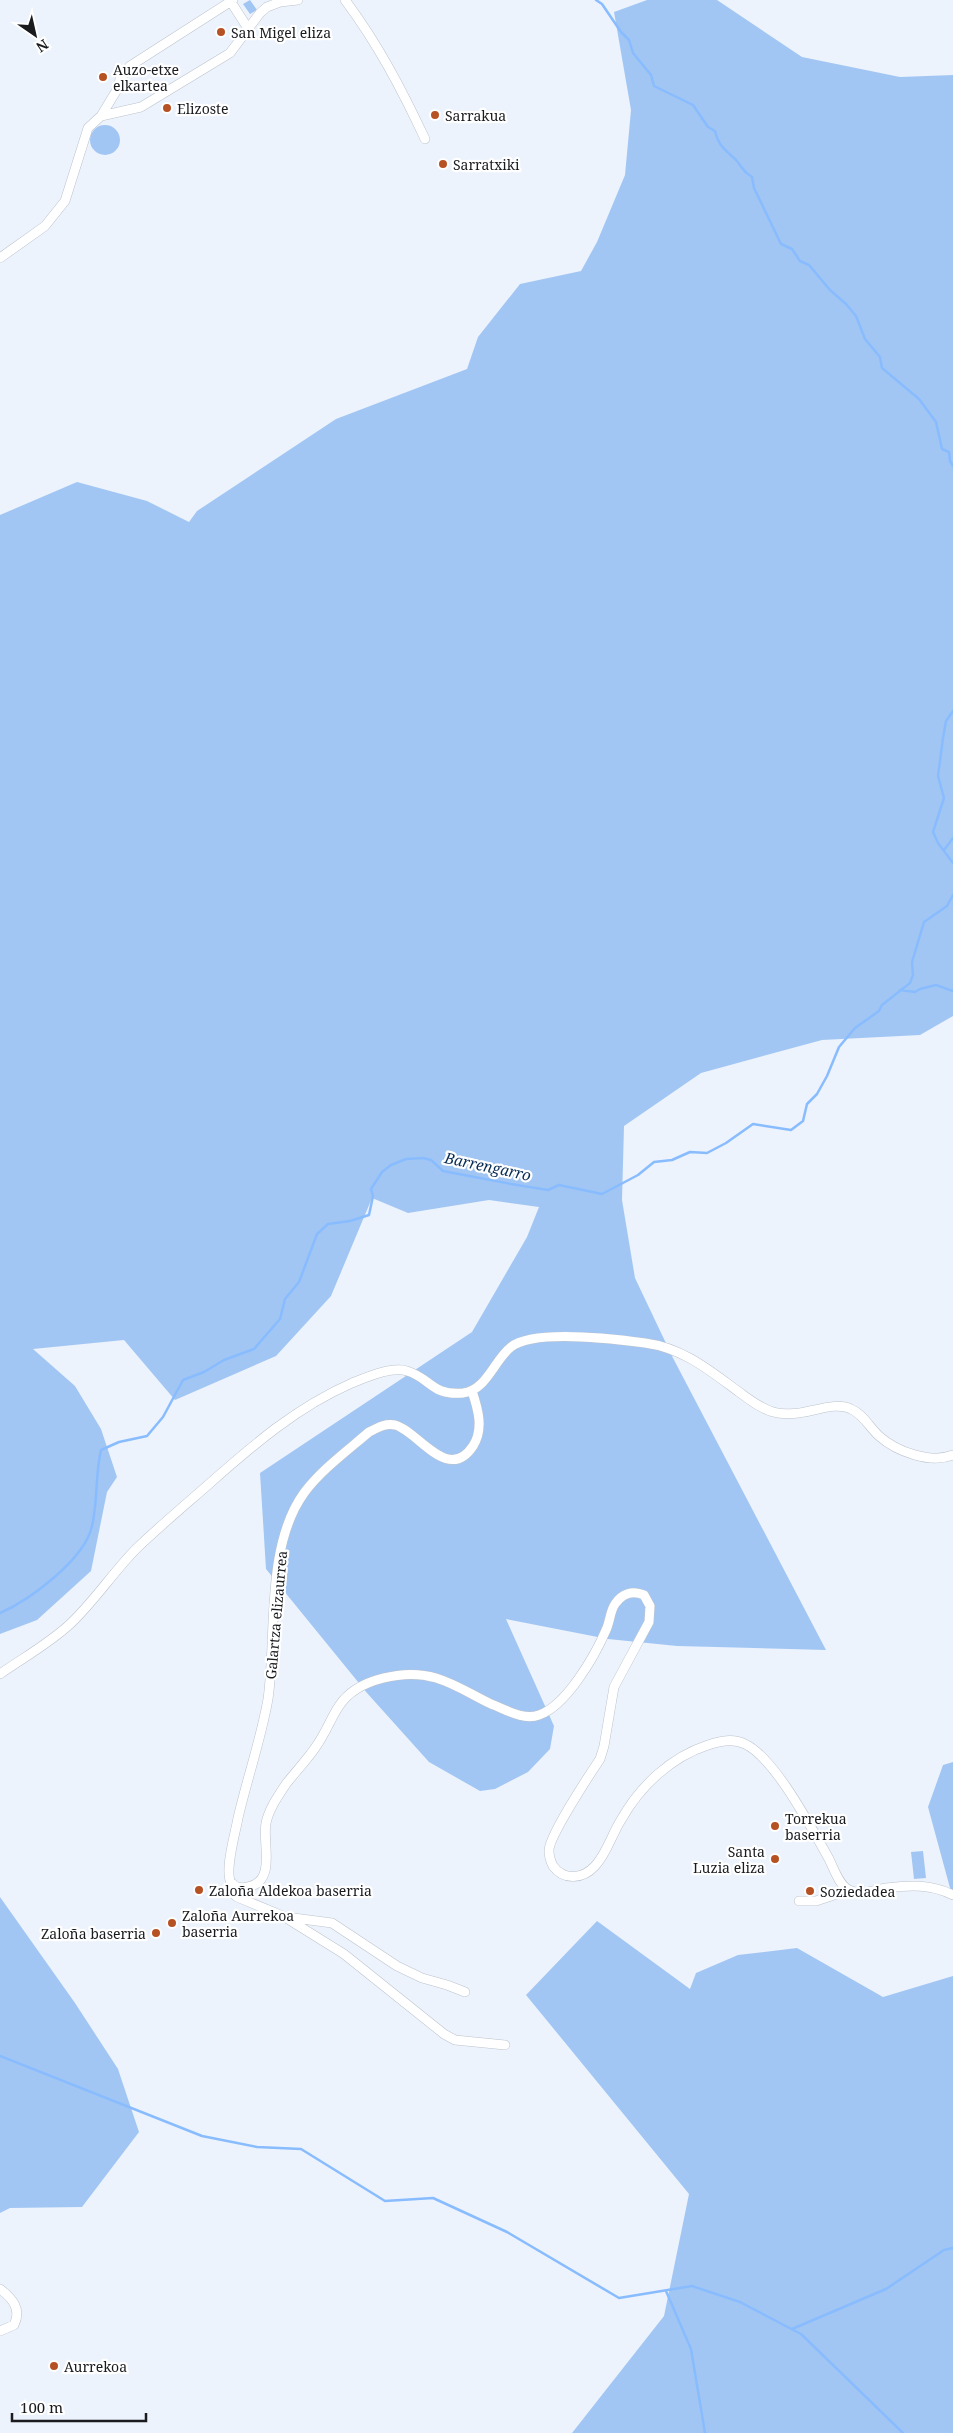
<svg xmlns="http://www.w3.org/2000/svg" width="953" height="2433" viewBox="0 0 953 2433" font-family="'Noto Serif',serif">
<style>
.green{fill:#a2c6f3}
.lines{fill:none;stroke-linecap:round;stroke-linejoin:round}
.stream{stroke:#88bcfe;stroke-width:2.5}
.minor-casing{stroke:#bcc3cc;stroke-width:10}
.minor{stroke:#fff;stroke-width:9}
.poi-dot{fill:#b65123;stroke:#fff;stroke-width:2}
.labels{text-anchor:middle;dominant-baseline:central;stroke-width:4.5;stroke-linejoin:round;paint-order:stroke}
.poi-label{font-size:14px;fill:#191b1f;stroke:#fff;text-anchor:start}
.street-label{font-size:14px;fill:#191b1f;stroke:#fff}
.water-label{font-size:15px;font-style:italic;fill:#082c54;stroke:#fff}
</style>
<rect width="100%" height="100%" fill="#ecf3fd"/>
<path class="green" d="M250,0l7,10 -7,4 -7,-10z
M647,0h70l85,57 98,20 53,-2v941l-33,19 -98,5 -121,33 -77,53 -2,74 13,78 38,80 153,292 -149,-4 -69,-7 -102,-20 48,107 -4,23 -22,23 -33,17 -15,2 -51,-29 -62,-69 -101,-124 -6,-96 212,-141 55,-95 12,-30 -50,-7 -81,13 -36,-15 -41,98 -55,60 -101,44 -51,-60 -91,9 42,37 26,43 16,48 -10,15 -16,79 -54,49 -37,14v-1119l77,-33 70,19 42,21 8,-11 139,-92 131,-50 11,-32 42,-53 61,-13 16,-29 28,-67 6,-65 -17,-98z
M90 140a15 15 0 1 1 30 0a15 15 0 1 1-30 0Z
M953,1762v137l-25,-92 15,-42z
M923,1851l3,27 -12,1 -3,-27z
M0,1897l75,106 43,66 21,63 -57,75 -72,1 -10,5z
M597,1921l93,68 6,-16 42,-18 59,-7 86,49 70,-21v457h-381l92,-117 25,-122 -163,-199z"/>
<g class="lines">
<path class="stream" d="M596,0l6,4 19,28 8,8 4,13 18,22 3,11 39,19 15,22 7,4c4,16 10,18 21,29 7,8 6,11 16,17l2,11 27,56 11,5 8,12 9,4 21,25 16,14 10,12 9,23 15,18 2,11 37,31 17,23 6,27 7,3 1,9 3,5
M953,711l-7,10 -3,17 -5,38 6,22 -11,34 5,11 15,20
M944,850l9,-12
M900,990l15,2 5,-3 16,-4 17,6
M0,1613c30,-13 85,-54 92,-87 6,-25 3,-51 9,-76l18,-8 28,-6 16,-19 20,-37 21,-8 20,-12 30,-11 26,-30 5,-20 14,-17 18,-48 11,-10 22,-3 19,-6 4,-19 -2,-7 11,-17 9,-7 15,-6 17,-1 8,2 12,11 68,13 37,6 11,-5 43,9 36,-19 16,-13 18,-2 18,-8 17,1 19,-10 27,-19 38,6 12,-9 4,-17 10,-10 10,-18 12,-29 16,-19 24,-17 3,-6 28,-22 3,-8 -1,-13 12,-40 23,-16 6,-11
M0,2056l202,80 55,11 44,2 84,52 48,-3 74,34 112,66 73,-12 48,16 61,32 102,99
M666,2291l25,58 14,84
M792,2329l94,-40 58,-39 9,-2"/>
<g class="minor-casing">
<path id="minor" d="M345,0c33,44 57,90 80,139
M231,2l18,28
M101,116l40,-9 89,-54 30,-40 7,-6 13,-5 18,-2
M0,258l45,-32 20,-25 23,-73 13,-12 17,-28 2,-9 10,-13 103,-66
M472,1391c6,18 12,38 1,55 -25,38 -55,-15 -78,-21 -10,-2 -18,3 -26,7 -22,19 -48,38 -65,61 -39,54 -27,143 -36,206 -7,40 -21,80 -30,119 -2,13 -15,56 -6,66 4,4 11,4 16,3 29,-6 14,-44 18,-64 3,-14 12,-27 20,-39 10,-13 22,-25 31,-39 9,-13 14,-27 22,-39 18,-28 67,-37 97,-28 20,6 36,17 55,26 14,5 32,17 48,11 27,-9 56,-59 67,-85 4,-8 4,-19 9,-26 7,-10 17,-14 29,-9l6,11 -1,16 -35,65 -10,59 -4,13c-10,15 -52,79 -51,92 0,5 2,11 4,15 11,15 30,13 42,0 12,-13 17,-32 26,-46 19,-34 50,-63 87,-75 12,-4 25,-7 37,-1 30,14 67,85 84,115 5,10 10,26 20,31 12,6 25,0 37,-2 25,-3 45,-4 67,7
M0,1674c23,-16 48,-30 69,-49 25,-23 44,-53 68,-77 23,-22 48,-43 72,-64 44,-39 88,-77 143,-101 15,-6 40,-17 55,-12 24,7 24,25 56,22 24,-3 31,-33 48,-46 23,-18 104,-8 134,-4 38,5 64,27 94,49 11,8 21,16 34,20 28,8 58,-13 78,-3 12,5 19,19 28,27 18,16 52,28 74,19
M233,1884l-1,8 5,5 46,19 61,38 100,80 11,6 50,5
M799,1901h17l33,-11
M286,1917l46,6 65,43 25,12 25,7 18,7
M0,2289c12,9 22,20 14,36l-14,6"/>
</g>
<use href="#minor" class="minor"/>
</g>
<g class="poi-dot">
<circle cx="221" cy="32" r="5"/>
<circle cx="103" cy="77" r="5"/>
<circle cx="167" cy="108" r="5"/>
<circle cx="435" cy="115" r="5"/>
<circle cx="443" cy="164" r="5"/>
<circle cx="775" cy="1826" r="5"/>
<circle cx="775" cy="1859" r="5"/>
<circle cx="199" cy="1890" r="5"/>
<circle cx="810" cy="1891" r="5"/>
<circle cx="172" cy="1923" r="5"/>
<circle cx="156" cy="1933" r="5"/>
<circle cx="54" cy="2366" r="5"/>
</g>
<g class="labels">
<g class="poi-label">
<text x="231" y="32">San Migel eliza</text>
<text x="113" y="69">Auzo-etxe<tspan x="113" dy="16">elkartea</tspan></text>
<text x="177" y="108">Elizoste</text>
<text x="445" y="115">Sarrakua</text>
<text x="453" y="164">Sarratxiki</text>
<text x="785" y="1818">Torrekua<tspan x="785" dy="16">baserria</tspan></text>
<text x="765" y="1851" text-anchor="end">Santa<tspan x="765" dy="16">Luzia eliza</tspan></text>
<text x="209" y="1890">Zaloña Aldekoa baserria</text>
<text x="820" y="1891">Soziedadea</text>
<text x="182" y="1915">Zaloña Aurrekoa<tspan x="182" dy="16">baserria</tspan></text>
<text x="146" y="1933" text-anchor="end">Zaloña baserria</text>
<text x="64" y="2366">Aurrekoa</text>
</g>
<g class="street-label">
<text transform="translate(276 1615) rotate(-85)">Galartza elizaurrea</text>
</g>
<g class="water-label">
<text transform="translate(488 1166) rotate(12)">Barrengarro</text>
</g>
</g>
<g transform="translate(35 35) rotate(146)" stroke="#ffffff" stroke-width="4" paint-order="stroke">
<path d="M0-4L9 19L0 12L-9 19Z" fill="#191b1f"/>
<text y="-8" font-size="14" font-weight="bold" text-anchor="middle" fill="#191b1f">N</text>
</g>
<path d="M12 2413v8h134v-8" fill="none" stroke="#191b1f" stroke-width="2.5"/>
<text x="20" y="2413" font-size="15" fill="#191b1f" stroke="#ffffff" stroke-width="4" paint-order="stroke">100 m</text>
</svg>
